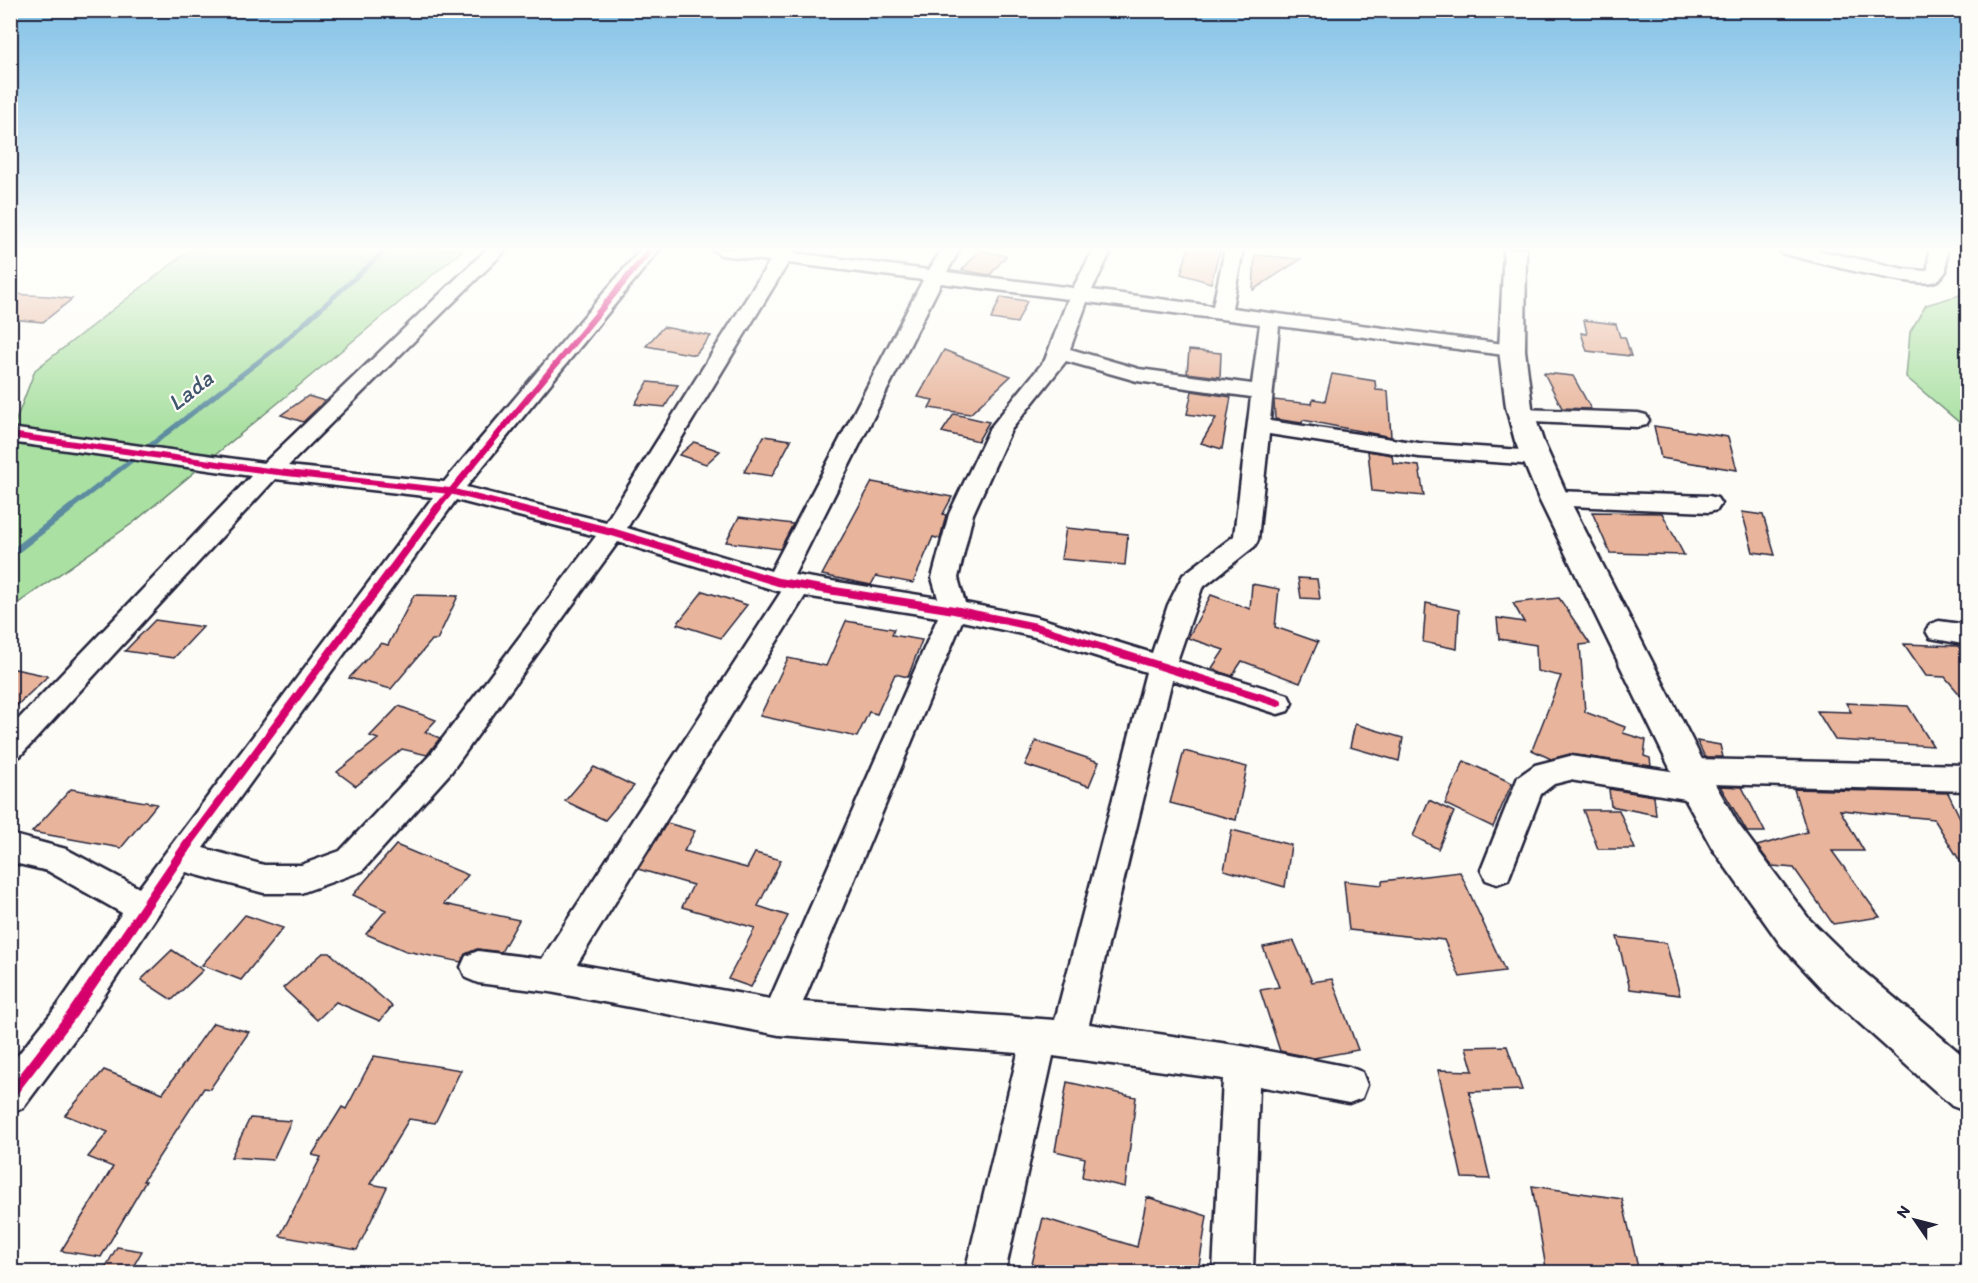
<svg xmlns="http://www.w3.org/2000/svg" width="1978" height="1283" viewBox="0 0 1978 1283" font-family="Itim,sans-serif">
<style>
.green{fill:#aae0a2;stroke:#66816e;stroke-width:1.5}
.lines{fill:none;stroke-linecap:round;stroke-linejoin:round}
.stream-far1{stroke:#5d8ca0;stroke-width:5}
.stream{stroke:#5d8ca0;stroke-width:7}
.building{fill:#e8b49b;stroke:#22223b;stroke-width:1.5}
.street-casing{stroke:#22223b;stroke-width:5}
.secondary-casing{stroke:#22223b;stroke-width:5}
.street{fill:#fdfcf7;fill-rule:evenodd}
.secondary{fill:#fdfcf7;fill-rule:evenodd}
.cycleway-far2-casing{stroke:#fdfcf7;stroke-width:9}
.cycleway-far1-casing{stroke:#fdfcf7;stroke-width:11}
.cycleway-casing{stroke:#fdfcf7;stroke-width:14}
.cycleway-far2{stroke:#d6006c;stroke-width:6}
.cycleway-far1{stroke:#d6006c;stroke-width:8}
.cycleway{stroke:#d6006c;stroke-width:10}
.labels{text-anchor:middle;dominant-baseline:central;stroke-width:4.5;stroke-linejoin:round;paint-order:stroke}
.water-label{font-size:24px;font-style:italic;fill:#40576d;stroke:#fdfcf7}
</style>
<rect width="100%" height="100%" fill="#fdfcf7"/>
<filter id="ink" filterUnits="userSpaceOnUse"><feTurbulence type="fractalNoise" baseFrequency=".0167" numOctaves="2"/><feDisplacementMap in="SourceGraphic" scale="12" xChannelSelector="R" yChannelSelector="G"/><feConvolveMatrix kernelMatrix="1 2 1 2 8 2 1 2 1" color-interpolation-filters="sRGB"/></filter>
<g filter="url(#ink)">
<path class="green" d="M191,249h273l-331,274 -122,85 -1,-172 25,-66z
M1967,293h1l-1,133 -7,-3 -54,-46 4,-45 16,-27z"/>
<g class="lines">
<path class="stream-far1" d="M70,508l210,-163 107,-96"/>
<path class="stream" d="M10,555l62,-48"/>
</g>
<path class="building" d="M1188,249h32l-9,34 -30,-9z
M980,250l26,6 -16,19 -28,-5z
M1255,255l46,4 -48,31z
M10,294l38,2 24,3 -29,23 -33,-3z
M1001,297l26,4 -10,22 -26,-4z
M1584,320l32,4 4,13h5l6,19 -44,-5 -6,-18 6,1z
M663,327l48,9 -16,19 -49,-9z
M944,350l15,6 52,20 -41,38 -41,-6 4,-8 -15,-3z
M1189,350l32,3 -1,24 -33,-4z
M1544,373l29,3 18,33 -29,-1z
M1332,374l43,7 1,9 12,1 3,46 -88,-17 -1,3 -27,-4 -1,-19 38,4 1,-5 12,2z
M648,382l30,3 -13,22 -30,-3z
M1192,391l39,6 -9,52 -21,-6 15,-25 -29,-4z
M308,396l17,5 -22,21 -22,-7z
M954,414l35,8 -11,19 -36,-9z
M1654,426l74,11 9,33 -76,-12z
M764,436l27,4 -19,36 -28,-4z
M694,442l26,9 -14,13 -27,-9z
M1368,451l24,4 1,8 26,3 5,30 -52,-5z
M872,482l80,15 -9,17 3,1 -6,24 -7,-2 -20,46 -37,-7 -5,9 -49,-10z
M1592,512l70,1 22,42 -74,-2z
M1742,512l21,3 12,40 -22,-3z
M739,517l54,7 -13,25 -54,-7z
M1066,528l62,6 -3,31 -64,-6z
M1298,578l19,1 3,20 -19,-1z
M1252,584l27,5 -4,38 43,15 -18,41 -58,-22 -10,15 -9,-3 -11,-5 12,-18 -36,-12 23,-43 39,14z
M703,591l44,14 -26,33 -44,-14z
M414,595l44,1 -21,44h-5l-41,49 -42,-11 32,-35 7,2z
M1559,598l31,46 -10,1 5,67 40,15 -2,6 23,7 -2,16 6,2 1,8 -81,-12 -19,5 -19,-9 29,-74 -24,-5 -1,-26 -37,-6 -2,-21 27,4 -11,-19z
M1426,603l33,7 -2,39 -34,-7z
M155,620l48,7 -29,31 -49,-7z
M846,621l48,8 -2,6 30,5 -14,37 -13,-3 -18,40 -8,-2 -12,25 -97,-21 28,-58 38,8z
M1904,644l54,2 10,13v45l-23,-27 -19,-1z
M10,668l38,8 -38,36z
M1846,703l62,3 25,40 -98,-6 -18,-29 34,1z
M399,706l37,14 -11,12 15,6 -13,17 -25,-6 -46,37 -19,-14 41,-33 -8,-3z
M1355,724l48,14 -4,23 -49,-14z
M1036,741l63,21 -10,24 -64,-21z
M1697,741l23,4 3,12h-18z
M1184,751l63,16 -11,53 -66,-17z
M1464,761l48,22 -19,44 -48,-23z
M594,767l40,19 -29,34 -40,-19z
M1720,786l22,1 23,45h-18z
M71,789l86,15 -36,44 -89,-16z
M1609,789l45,7 2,19 -45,-9z
M1794,789l154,4 20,41v40l-34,-55 -94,-9 24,41h-32l48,66 -47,7 -39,-56 -22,-2 -15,-20 50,-14z
M1429,800l25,12 -16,37 -25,-13z
M1583,810h36l16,39h-37z
M667,823l28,8 -11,20 63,17 8,-15 26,7 -23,46 30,10 -37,71 -23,-8 27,-51 -73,-21 11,-22 -55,-16z
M1232,830l59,15 -6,42 -61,-17z
M396,845l72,30 -24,29 75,16 -18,32 -24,-3 -12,5 -4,8 -55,-11 -40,-17 20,-24 -33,-15z
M1460,872l45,99 -45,6 -16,-37 -95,-10 -5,-49 38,4v-4z
M245,915l38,13 -42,52 -39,-15z
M1617,937l49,6 14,52 -50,-6z
M1294,941l18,41 20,-3 26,71 -44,8 -34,-7 -20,-61 19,-3 -16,-40z
M172,950l31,20 -31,30 -31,-20z
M323,953h7l62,53 -12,15 -44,-19 -19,18 -34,-32z
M213,1023l36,9 -39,57 -6,-1 -61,93h3l-45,76 -40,-6 52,-84 -25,-10 20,-25 -43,-17 39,-45 59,23z
M1507,1046l15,44 -53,2 21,87 -28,-1 -24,-108 35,1 -7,-24z
M374,1056l87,14 -26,53 -26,-4 -39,65 17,3 -30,63 -77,-14 41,-79 -9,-2 30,-48 4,2z
M1067,1082l69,15 -11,90 -43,-10 3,-19 -30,-7z
M250,1118l41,3 -18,39 -42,-3z
M1532,1186l90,13 17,73h-60l-33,-4z
M1147,1197l60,19 -9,56h-168l13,-54 94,29z
M117,1247l25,4 -12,21h-27z"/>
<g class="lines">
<g class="street-casing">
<path id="street" d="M487,249h20l-219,217 156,16 197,-233h19l-194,238 140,35 164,-261 -49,-6 -9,-6h84l-2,4 135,17 13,-21h18l-13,23 126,16 21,-39h18l-20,41 121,16 12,-57h18l-11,59 287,38 3,4 -3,4 -7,2 -233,-30 -9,95 149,22 118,8 8,2 4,5 -4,5 -8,2 -118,-8 -150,-23 -11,106 -3,6 -53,42 -25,73 111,34 4,8 -4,8 -10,3 -106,-34 -83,344 153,22 107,21 13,5 5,13 -5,13 -13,5 -90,-17 -6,186h-40l10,-193 -170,-23 -48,216h-40l53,-219 -239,-18 -229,-43 -72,-9 -12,-5 -5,-11 5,-11 12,-5 64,8 239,-367 -163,-50 -167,230 -89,99 -61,22h-37l-78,-21 -104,157 -59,79 -13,5v-48l48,-60 64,-92 -74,-42 -38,-9v-28l56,15 73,39 294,-391 -158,-18 -255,277 -10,4v-32l241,-252 -241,-34v-14l254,35zM788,263l135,17 -152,291 -144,-43zM941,283l127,16 -23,61 -55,68 -41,86 -17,64 6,20 -144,-23zM1087,302l173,22 -8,60 -113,-15 -69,-20zM1066,361l71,20 114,16 -17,139 -51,39 -15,30 -16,48 -116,-36 -71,-14 -7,-25 15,-64 38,-84zM456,500l140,36 -165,218 -91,97 -39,14h-37l-61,-17zM805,596l133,21 -168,382 -193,-35zM962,621l73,16 111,35 -91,348 -252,-18z
M1779,249h33l92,20 21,2 3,-2 1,-20h18l-1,22c-3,5 -8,10 -14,11 -24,5 -122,-22 -151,-29z
M1521,409l117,4 8,2 3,5 -3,5 -8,2 -125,-6 -3,-5 3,-5z
M1554,491l155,5 8,2 4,6 -4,6 -8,2 -163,-7 -4,-6 4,-6z
M1939,621l29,4v20l-38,-7 -4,-7 4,-7z
M1570,756l107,16 3,-10 11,-3 277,6v26l-257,-7 2,4 -4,9 -11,4 -128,-21 -16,4 -13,10 -33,86 -11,4 -11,-4 -5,-10 37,-93 17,-12z"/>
</g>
<g class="secondary-casing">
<path id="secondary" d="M1504,249h22l-1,101 7,57 11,34 26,58 142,278 27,47 71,95 49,48 110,93v52l-16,-6 -124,-111 -47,-50 -69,-97 -27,-49 -146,-300 -24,-58 -9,-34 -7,-57z"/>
</g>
<use href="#street" class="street"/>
<use href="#secondary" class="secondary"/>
<g class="cycleway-far2-casing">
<path id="cycleway-far2" d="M10,435l259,36 181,20 68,17
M437,508l214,-259"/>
</g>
<g class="cycleway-far1-casing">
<path id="cycleway-far1" d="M512,507l100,25 166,50 176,28 82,17 242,76
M187,845l251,-338"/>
</g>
<g class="cycleway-casing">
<path id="cycleway" d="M10,1095l60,-78 118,-173"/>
</g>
<use href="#cycleway-far2" class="cycleway-far2"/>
<use href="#cycleway-far1" class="cycleway-far1"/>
<use href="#cycleway" class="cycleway"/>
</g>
</g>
<linearGradient id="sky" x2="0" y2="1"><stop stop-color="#80c0e6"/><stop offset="0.58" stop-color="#fefefb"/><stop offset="1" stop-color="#fefefb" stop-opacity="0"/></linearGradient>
<rect width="1978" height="429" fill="url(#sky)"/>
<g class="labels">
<g class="water-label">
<text transform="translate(190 390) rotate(-38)">Lada</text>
</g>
</g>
<rect width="1978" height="1283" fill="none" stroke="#fdfcf7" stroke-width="36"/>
<rect x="18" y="18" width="1942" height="1247" fill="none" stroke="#22223b" stroke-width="2" filter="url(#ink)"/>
<g transform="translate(1915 1220) rotate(305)" stroke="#fdfcf7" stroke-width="4.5" paint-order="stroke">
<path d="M0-4.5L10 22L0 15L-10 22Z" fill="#22223b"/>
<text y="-9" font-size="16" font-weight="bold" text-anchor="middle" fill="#22223b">N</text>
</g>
</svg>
